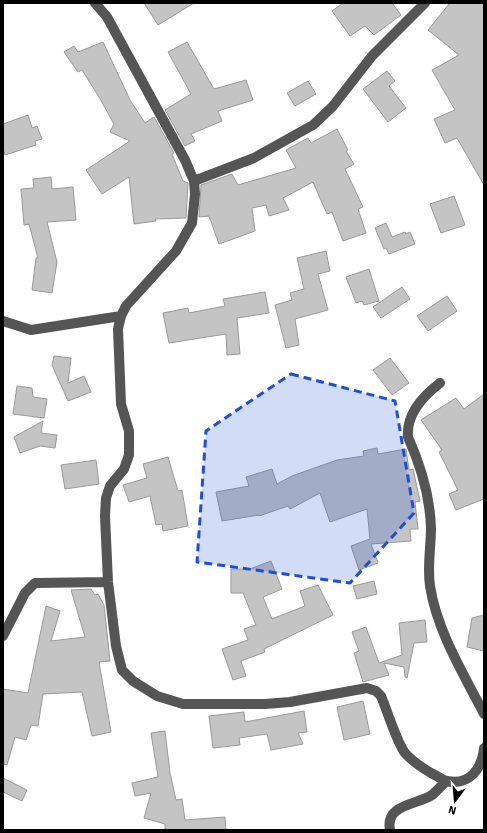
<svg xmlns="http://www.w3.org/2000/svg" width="487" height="833" viewBox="0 0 487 833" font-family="Signika,sans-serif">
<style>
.building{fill:#c4c4c4;stroke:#999}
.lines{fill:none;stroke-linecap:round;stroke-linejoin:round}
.minor{stroke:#555;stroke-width:10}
.marked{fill:#1d4ed8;fill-opacity:0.2;stroke:#1d4ed8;stroke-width:3;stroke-dasharray:8 5;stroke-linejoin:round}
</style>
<rect width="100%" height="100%" fill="#fff"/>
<path class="building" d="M144,3h50l-36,22z
M343,3h49l9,12 -27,20 -9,-9 -15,10 -18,-25z
M450,3h34v182l-27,-47 -12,5 -11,-24 21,-9 -23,-40 27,-15 -31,-25z
M103,42l27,58 15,23 9,-6 20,36 -2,1 11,27 5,2 -2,35 -31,1 1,2 -22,3 -5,-47 -27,17 -16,-24 44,-29 -20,-9 4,-8 -15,-27 -17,-27 -4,2 -14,-20 10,-6 4,6z
M187,42l27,47 32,-9 7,20 -35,11 4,10 -31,13 4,7 -10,5 -20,-36 26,-16 -23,-42z
M387,71l8,10 -6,5 17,22 -18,14 -25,-33z
M308,81l8,13 -21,12 -8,-13z
M28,115l4,13 5,-2 5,13 -7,2 1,4 -31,10 -2,-6v-25z
M337,129l11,21 -2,1 8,13 -9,5 18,38 -5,2 8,24 -23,8 -11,-29 -5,2 -14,-32 -30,16 6,12 -20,6 -3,-11 -14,3 3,23 -36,13 -10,-28 -10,1 2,-32 31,-11 6,11 58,-17 -10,-18 22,-12 3,5z
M51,177l1,12 21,-2 3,33 -29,2 10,40 -5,31 -20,-3 4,-32h2l-9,-34 -5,1 -3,-36 13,-1 -1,-9z
M454,196l11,29 -24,8 -11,-29z
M386,223l6,14 13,-5 1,2 4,-2 5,12 -26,10 -3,-6 -2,1 -9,-21z
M326,251l4,20 -12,3 10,36 -33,9 4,26 -13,3 -11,-43 17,-5 -2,-7 14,-4 -7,-31z
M369,269l10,32 -15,4 -2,-4 -6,2 -10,-26z
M402,287l8,12 -29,19 -8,-11z
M265,292l4,21 -32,5 3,36 -13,1 -1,-21 -57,9 -6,-30 25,-5 1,5 36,-7 -2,-7z
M447,296l10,15 -29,20 -11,-15z
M54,356l17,2 -3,25 16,-7 7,16 -23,9 -16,-36z
M390,358l19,25 -17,12 -19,-25z
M17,386l15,2 1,9 14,2 -3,19 -31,-4z
M484,394v105l-28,11 -7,-16 9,-4 -19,-38 3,-2 -21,-30 35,-22 8,11z
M43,421l-2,12 16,2 -2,13 -15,-2 -20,7 -6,-16z
M377,448l1,6 28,-5 3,21 4,-1 7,32 -5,1 3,27h-8l1,12 -40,3 7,19 -19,7 -8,-24 19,-7 -3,-30 -37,13 -10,-29 -30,16 -2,-3 -29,10v-1l-37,6 -6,-29 33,-6 -3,-9 26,-8 5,15 15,-8 45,-16 27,-4 -1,-5z
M168,457l10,34 4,-1 6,36 -25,5 -1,-7 -6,1 -6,-29 -21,6 -6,-17 24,-7 -4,-14z
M96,460l3,24 -34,5 -4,-24z
M271,561l11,28 -19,8 9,22 33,-13 -5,-15 18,-6 15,30 -69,34 1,3 -24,9 5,15 -13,4 -11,-31 26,-9 -4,-11 12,-4 -13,-32h-12v-24h19z
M374,581l3,13 -20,5 -4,-13z
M91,589l4,6 3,-1 6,11 6,56 -11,1 12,70 -19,4 -10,-44 -39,2 -5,32 -7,-1 -5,15 -11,-3 -8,28 -4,-1v-75l25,4 18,-87 14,5 -9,30 34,-4 -14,-47z
M484,615v36l-17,-4 5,-29z
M425,620l2,22 -13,1 -7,35 -2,-1 -1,-10 -20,-4 5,12 -26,7 -9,-29 5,-2 -7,-19 14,-5 13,36 23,-8 -3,-32z
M363,701l7,33 -26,6 -7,-33z
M304,711l3,21 -9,1 5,11 -32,6 -4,-16 -28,4 1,7 -27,3 -4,-32 35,-4 1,10z
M165,731l5,42 6,27 6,-1 3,21 40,-3 1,13h-61v-6l-21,-6 7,-25 -16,3 -3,-13 26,-6 -7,-44z
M3,778l24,12 -5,11 -19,-9z"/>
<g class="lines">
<path class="minor" d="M95,3l12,14 78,143 9,21 1,13 -3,29 -16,28 -50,55 -5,10 -3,13 3,75 8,27v24l-5,14 -14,17 -4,12 -1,18 3,66 8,64 6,24 11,11 24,15 26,8h82l25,-2 77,-14 9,3 5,5c6,14 16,47 24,57 8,9 16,14 26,20 5,2 11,7 16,8 23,5 35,-13 37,-33
M194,181l60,-23 59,-33 20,-19 39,-50 53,-53
M3,321l28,9 90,-14
M440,383c-17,13 -34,31 -32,54 13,29 22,59 23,91 0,19 -4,38 -1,58 7,45 33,87 54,128
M3,636l22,-43 10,-10 73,-1
M390,830c-5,-26 27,-25 42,-35 5,-4 10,-10 14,-14"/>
</g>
<path class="marked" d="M291,374l104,27 19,112 -64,70 -153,-21 9,-131z"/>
<rect width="487" height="833" fill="none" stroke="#000000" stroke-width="8"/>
<g transform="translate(455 801) rotate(196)" stroke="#ffffff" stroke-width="3" paint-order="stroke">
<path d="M0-3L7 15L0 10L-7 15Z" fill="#000000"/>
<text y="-6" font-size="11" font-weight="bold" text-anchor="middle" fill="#000000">N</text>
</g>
</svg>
